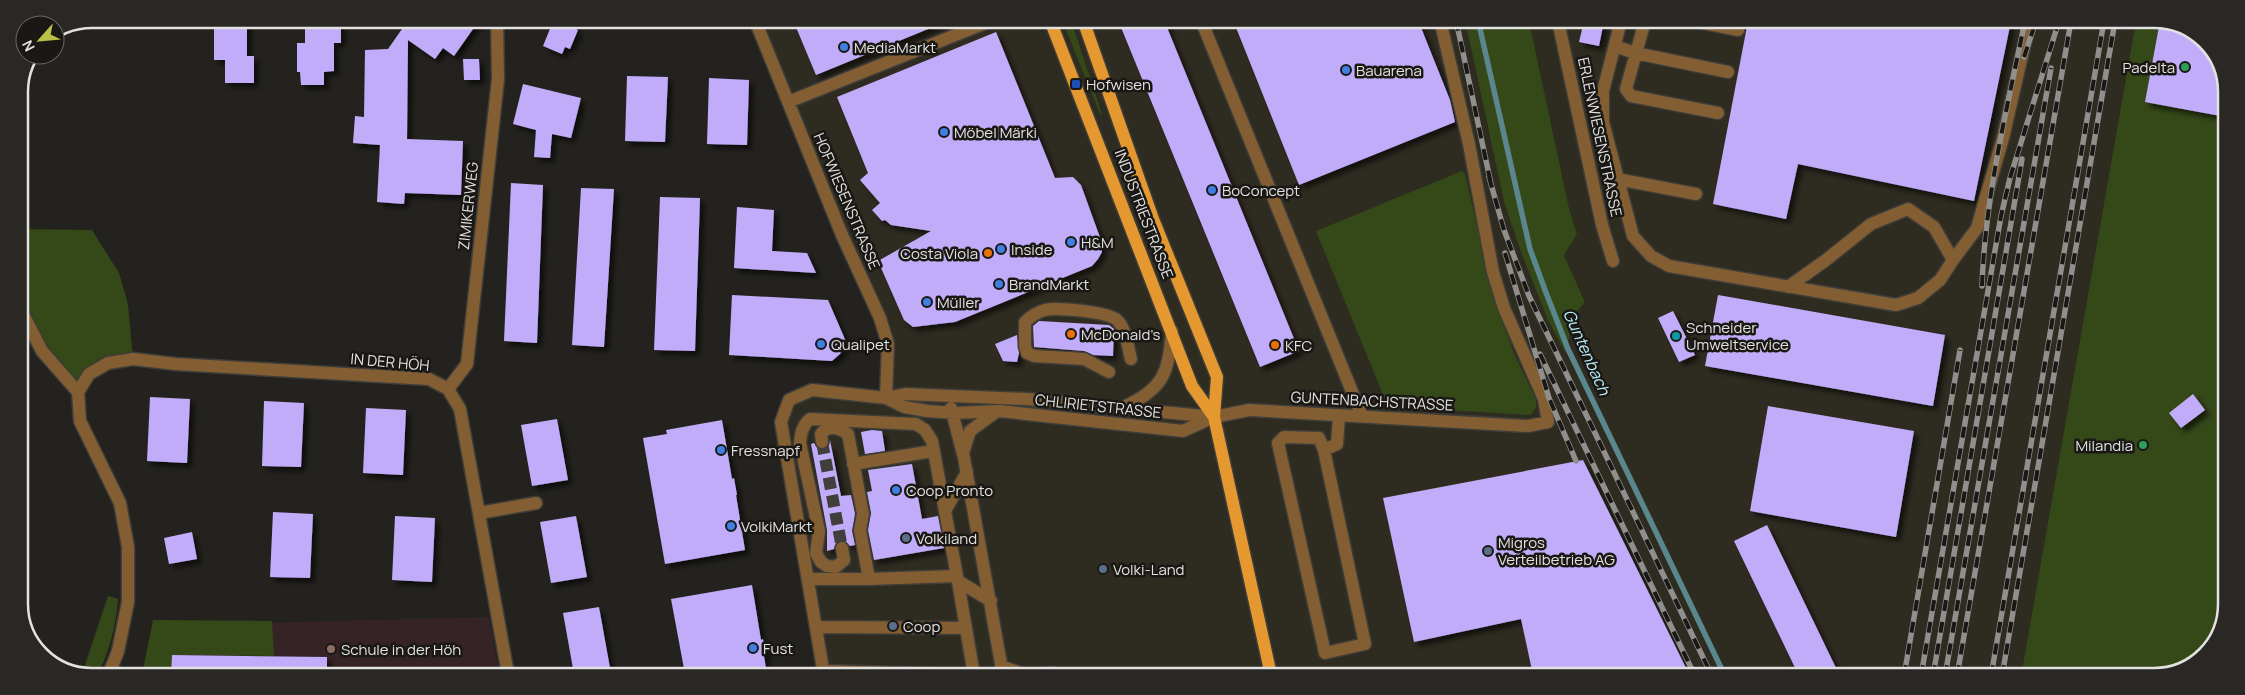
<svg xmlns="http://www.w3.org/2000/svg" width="2245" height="695" viewBox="0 0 2245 695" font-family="Manrope,sans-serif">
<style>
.built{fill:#2e2b21}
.education{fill:#362325}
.green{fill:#354818}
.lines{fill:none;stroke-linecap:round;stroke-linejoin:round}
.stream{stroke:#5a878d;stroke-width:5.5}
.building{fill:#c1acf9;filter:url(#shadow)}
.minor-tunnel{stroke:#403f3b;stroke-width:12;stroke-dasharray:12 6;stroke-linecap:butt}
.minor-casing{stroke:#3e3d39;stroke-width:15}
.major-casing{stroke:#3e3d39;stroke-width:15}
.minor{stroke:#825e32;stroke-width:12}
.major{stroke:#e4982f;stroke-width:12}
.rail-casing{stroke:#908f8c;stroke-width:5.5}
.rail{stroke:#1a1815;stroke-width:4;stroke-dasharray:11;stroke-linecap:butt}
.shop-dot{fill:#3f7fe0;stroke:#1a1815;stroke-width:2}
.leisure-dot{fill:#2e9e5b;stroke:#1a1815;stroke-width:2}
.transit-dot{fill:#1a4fb4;stroke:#1a1815;stroke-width:2}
.food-dot{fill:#e8710a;stroke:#1a1815;stroke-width:2}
.culture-dot{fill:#0f9aa8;stroke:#1a1815;stroke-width:2}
.service-dot{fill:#5c6f8a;stroke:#1a1815;stroke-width:2}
.education-dot{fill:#8d6e63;stroke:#1a1815;stroke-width:2}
.labels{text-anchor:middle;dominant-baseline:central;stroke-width:5;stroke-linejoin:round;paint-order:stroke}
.poi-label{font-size:15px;fill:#e3e2e0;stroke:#1a1815;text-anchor:start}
.street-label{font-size:15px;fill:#e3e2e0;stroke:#1a1815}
.water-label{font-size:16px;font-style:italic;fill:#baeff9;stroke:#1a1815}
.rim{fill:none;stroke:#e3e2e0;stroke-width:2.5}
</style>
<defs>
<filter id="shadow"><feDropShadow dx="4.5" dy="4.5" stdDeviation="2.5" flood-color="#0009"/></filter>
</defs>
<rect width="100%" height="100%" fill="#23221e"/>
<path class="built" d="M755,20h710l39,182 60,149 12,-38 9,-12 -21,-46 13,-21 -8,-26 -40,-187h607l-115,655 -1197,-1 -43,-253 8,-22 23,-10 73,8 3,-47z"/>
<path class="education" d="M489,617l10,57h-332l2,-49z"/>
<path class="green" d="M1062,20h9l31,94h-2z
M1465,20l64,1 40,187 8,26 -13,21 21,47 -9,11 -11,39 -17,-32 -27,-68 -17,-50z
M2136,21h37l38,26 15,39 -2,537 -26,38 -44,15h-133z
M1462,171l3,3 30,129 21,55 20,41v8l-5,8 -136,-8 -5,-2 -6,-8 -68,-166z
M19,229l73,1 27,43 9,31 5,55 -25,4 -30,29 -36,-41 -23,-45z
M108,596l10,3c-2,26 -8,51 -20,75h-24l11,-9z
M153,620l119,1 2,35 -102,-1 -1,19h-29z"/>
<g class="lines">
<path class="stream" d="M1478,20l52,229 15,41 23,59 157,327"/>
</g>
<path class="building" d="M221,19h26v37h7v27h-29v-23h-11v-35h7z
M305,19h36v24h-7v28l-10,1v13h-23l-1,-13h-3v-29h8z
M409,19h71l-26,37 -11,-8 -8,11 -27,-19 -1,99 56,2 -2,54 -56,-2 -1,11 -27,-2 3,-57 -27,-2 2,-27 9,1 1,-67 23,-1z
M554,19h23l-4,9 5,2 -8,19 -5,-2 -3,7 -19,-8z
M793,20h157l-134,55z
M1118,20h46l135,331 -39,16z
M1233,20h185l32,80 5,22 -156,63z
M1584,21h20l-5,25 -20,-4z
M1748,21h263l-37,180 -176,-37 -12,55 -73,-15z
M2160,21h13l38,26 15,39v31l-81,-15z
M996,32l59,146 18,-1 8,8 21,58v9l-4,7 -6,7 -137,56 -42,5 -9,-7 -26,-59 53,-30 -40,-6 -6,-5 -3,1 -10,-11 8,-7 -20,-23 8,-7 -31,-76z
M463,59h16l1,21h-16z
M627,76l41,1 -3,65 -40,-1z
M709,78l40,2 -2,65 -40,-1z
M523,84l58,14 -10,40 -19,-4 -2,24 -16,-1 2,-27 -23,-6z
M511,183l32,2 -6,158 -33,-2z
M581,188l33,1 -10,158 -32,-2z
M660,197l40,1 -5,153 -41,-1z
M737,207l37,3 -2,41 35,2 9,20 -82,-5z
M732,295l96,5 19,44 -4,2 -2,7 -9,8 -103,-6z
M1718,295l227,40 -12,71 -228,-40z
M1673,311l22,44 -16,7 -21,-44z
M1039,321l70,4 5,4 -1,27 -20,-1 -9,-4 -50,-4 -1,-21z
M1017,335l2,18 -2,9 -14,-1 -8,-17z
M2193,394l12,16 -24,18 -12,-15z
M150,397l40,2 -3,64 -40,-2z
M264,401l40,2 -3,64 -39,-1z
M1768,406l146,25 -18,106 -146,-26z
M366,408l40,2 -3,65 -40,-2z
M557,419l11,61 -36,6 -11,-61z
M722,420l10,59 2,-1 3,17h-1l9,55 -80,14 -22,-126 24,-4 -1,-4z
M872,430l10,1 3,20 -20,3 -4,-22z
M830,440l11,56 10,-1 4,19 -3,17 3,14 -5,1 -5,-5 -5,-1 -5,5 -1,4 -7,2v-21l-16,-86 3,-1 4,6 5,1 6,-4z
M1583,460l107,216 -157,-1 -12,-56 -107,23 -31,-144z
M912,464l10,55 16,-3 6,32 -70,12 -6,-30 3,-17 -4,-21 5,-1 -4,-21z
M273,512l40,2 -3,64 -40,-1z
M395,516l40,2 -3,64 -40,-2z
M576,516l11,61 -36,6 -11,-61z
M1767,525l69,143 -18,8h-19l-65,-135z
M192,532l5,27 -28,5 -5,-26z
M752,585l9,55 2,-1 3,16 -2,1 3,19 -82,-1 -14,-75z
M599,607l11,61 -36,6 -11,-61z
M172,655l155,2v17h-156z"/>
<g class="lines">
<path class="minor-tunnel" d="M822,442l20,106"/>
<g class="minor-casing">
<path id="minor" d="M755,20l87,215 38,83 8,26 -2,54
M1201,20l161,396
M1558,21l44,204 11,36
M1621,21l-18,70v31l30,114 18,20 18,10 227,39 22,-7 22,-18 13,-20 -19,-33 -26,-18 -37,15 -45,36 -38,27
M1645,21l-19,68 5,7 87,17
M1693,21l45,9
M1615,46l20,7 93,19
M788,102l205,-82
M1617,179l79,15
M1953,260l24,-32 26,-90 27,-117
M19,306l23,45 36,41 2,29 40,82 8,44v55l-10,49 -9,23
M1109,372l-25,-13 -50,-3 -7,-3 -2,-7v-24c6,-6 12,-10 20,-12 11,-3 64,2 72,10 9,8 11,28 14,39
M448,389l19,-25 31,-285 -1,-60
M78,392l11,-18 19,-11 25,-4 43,5 253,15 19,10 12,20 48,265
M886,398l18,9 23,4 27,2 45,-2 184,20 31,-14 35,-7 279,16 20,-4 -4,-23 -40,-91 -11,-36 -24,-128 -29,-124
M1124,407c41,-19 44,-35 48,-76
M951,408l13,50 39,217
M1284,437l35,1 5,12 41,194 -40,9 -47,-210z
M822,442l-1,-8c7,-10 18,-6 27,0l15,80 -3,16 9,49
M1324,450l13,-6 2,-29
M963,453l7,-22 26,-19
M853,464l80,-13
M945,511l22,-39
M479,513l57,-10
M842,548l2,12 -8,7 -9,-1 -6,-4 -5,-9 3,-22 -19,-88c1,-10 2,-17 10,-24l106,5 9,6 7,11 25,135
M808,579h61l88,-3 17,99
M958,581l33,20
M816,627l150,1
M1001,666l25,9 28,-2
M824,671l140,4
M824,675l-43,-253 8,-22 23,-10 74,8 19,-4 23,1 99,4 187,18"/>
</g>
<g class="major-casing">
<path id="major" d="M1050,20l142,366 22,31
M1083,20l70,199 64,158 -3,40 57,258"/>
</g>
<use href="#minor" class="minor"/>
<use href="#major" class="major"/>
<g class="rail-casing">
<path id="rail" d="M1456,20l35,164
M2024,57l12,-36
M1489,177l15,53 25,66 183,380
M1505,253l44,145 27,63
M1982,286c3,-90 25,-177 43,-265
M1540,354l155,322
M1904,676l56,-326
M1921,676l80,-460 9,-38 49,-157
M1933,676l89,-517
M1945,676l106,-608
M1957,676l114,-655
M1991,676l113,-655
M2002,676l113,-655"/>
</g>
<use href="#rail" class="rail"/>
</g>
<g class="shop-dot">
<circle cx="844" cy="47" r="5"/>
<circle cx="1346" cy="70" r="5"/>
<circle cx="944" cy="132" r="5"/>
<circle cx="1212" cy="190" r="5"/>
<circle cx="1071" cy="242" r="5"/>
<circle cx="1001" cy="249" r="5"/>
<circle cx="999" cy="284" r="5"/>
<circle cx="927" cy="302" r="5"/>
<circle cx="821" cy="344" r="5"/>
<circle cx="721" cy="450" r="5"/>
<circle cx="896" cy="490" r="5"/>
<circle cx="731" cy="526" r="5"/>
<circle cx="753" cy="648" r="5"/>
</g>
<g class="leisure-dot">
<circle cx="2185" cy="67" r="5"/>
<circle cx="2143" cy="445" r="5"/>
</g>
<rect class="transit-dot" x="1071" y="79" width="10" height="10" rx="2.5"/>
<g class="food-dot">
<circle cx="988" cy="253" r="5"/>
<circle cx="1071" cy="334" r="5"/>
<circle cx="1275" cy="345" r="5"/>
</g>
<circle class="culture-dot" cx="1676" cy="336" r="5"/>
<g class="service-dot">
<circle cx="906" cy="538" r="5"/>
<circle cx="1488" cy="551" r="5"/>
<circle cx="1103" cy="569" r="5"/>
<circle cx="893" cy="626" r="5"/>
</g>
<circle class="education-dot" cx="331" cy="649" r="5"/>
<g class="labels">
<g class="poi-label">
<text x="854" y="47">MediaMarkt</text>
<text x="2175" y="67" text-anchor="end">Padelta</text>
<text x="1356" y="70">Bauarena</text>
<text x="1086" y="84">Hofwisen</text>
<text x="954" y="132">Möbel Märki</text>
<text x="1222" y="190">BoConcept</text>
<text x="1081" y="242">H&amp;M</text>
<text x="1011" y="249">Inside</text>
<text x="978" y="253" text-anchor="end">Costa Viola</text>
<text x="1009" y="284">BrandMarkt</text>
<text x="937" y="302">Müller</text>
<text x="1686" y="327">Schneider<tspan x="1686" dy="17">Umweltservice</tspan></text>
<text x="1081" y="334">McDonald's</text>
<text x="831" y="344">Qualipet</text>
<text x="1285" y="345">KFC</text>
<text x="2133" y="445" text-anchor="end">Milandia</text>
<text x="731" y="450">Fressnapf</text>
<text x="906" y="490">Coop Pronto</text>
<text x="741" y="526">VolkiMarkt</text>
<text x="916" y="538">Volkiland</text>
<text x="1498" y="542">Migros<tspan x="1498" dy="17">Verteilbetrieb AG</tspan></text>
<text x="1113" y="569">Volki-Land</text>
<text x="903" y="626">Coop</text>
<text x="763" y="648">Fust</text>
<text x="341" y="649">Schule in der Höh</text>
</g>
<g class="street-label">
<text transform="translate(1600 137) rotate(78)">ERLENWIESENSTRASSE</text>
<text transform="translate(847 201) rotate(67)">HOFWIESENSTRASSE</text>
<text transform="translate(468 206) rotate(-84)">ZIMIKERWEG</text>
<text transform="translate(1144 214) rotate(69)">INDUSTRIESTRASSE</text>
<text transform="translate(390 362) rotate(5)">IN DER HÖH</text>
<text transform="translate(1372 401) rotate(3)">GUNTENBACHSTRASSE</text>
<text transform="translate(1098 406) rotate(6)">CHLIRIETSTRASSE</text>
</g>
<g class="water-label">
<text transform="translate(1587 352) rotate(66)">Guntenbach</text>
</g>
</g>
<path d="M0 0H2245V695H0ZM92 28H2154A64 64 0 0 1 2218 92V604A64 64 0 0 1 2154 668H92A64 64 0 0 1 28 604V92A64 64 0 0 1 92 28Z" fill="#2a2825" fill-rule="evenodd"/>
<path class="rim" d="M92 28H2154A64 64 0 0 1 2218 92V604A64 64 0 0 1 2154 668H92A64 64 0 0 1 28 604V92A64 64 0 0 1 92 28Z"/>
<g transform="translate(40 40) rotate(243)"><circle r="24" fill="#1a1815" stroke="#6a6966"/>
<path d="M0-4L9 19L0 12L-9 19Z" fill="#bac045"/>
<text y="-8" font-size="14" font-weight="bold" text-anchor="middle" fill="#e3e2e0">N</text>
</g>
</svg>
